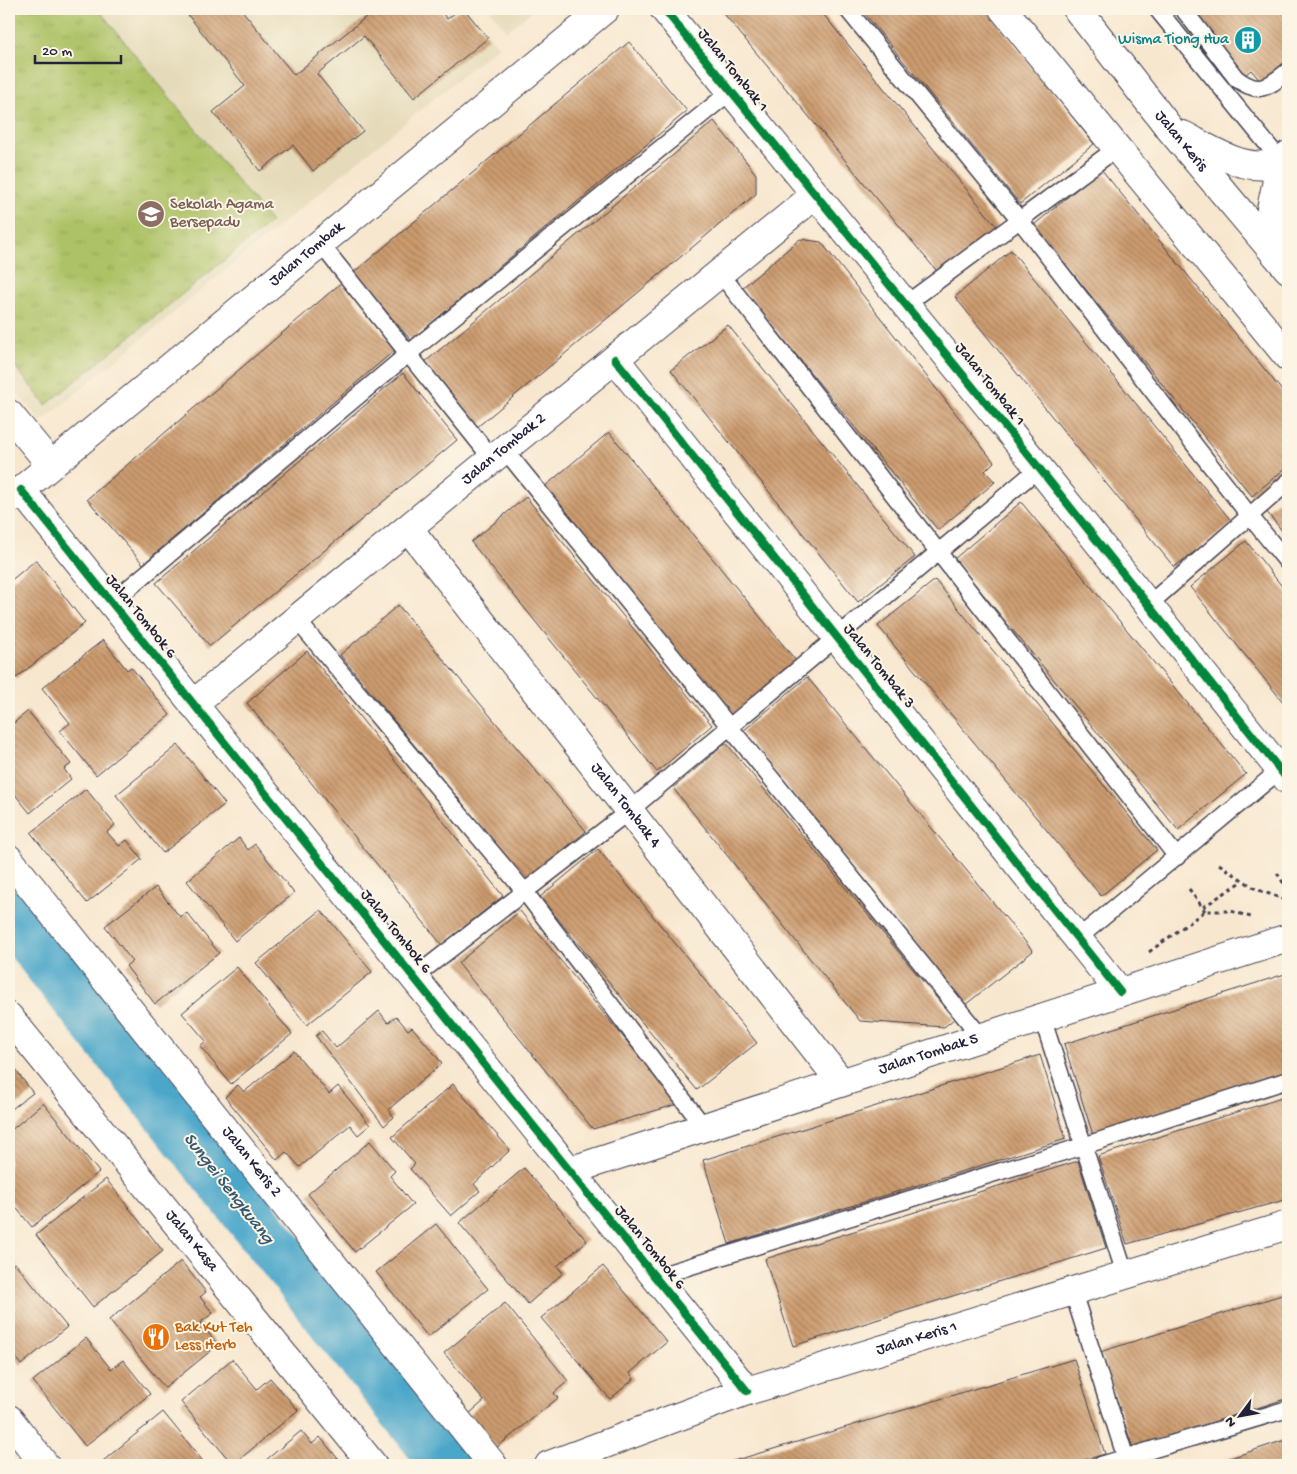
<svg xmlns="http://www.w3.org/2000/svg" width="1297" height="1474" viewBox="0 0 1297 1474" font-family="'Gochi Hand',sans-serif">
<style>
.built{fill:#e5dbba}
.park{fill:url(#park-tufts);stroke:#687250}
.lines{fill:none;stroke-linecap:round;stroke-linejoin:round}
.river{stroke:#4ca7ca;stroke-width:52}
.building{fill:url(#building-back-hatch)}
.service-casing{stroke:#424051;stroke-width:19}
.minor-casing{stroke:#424051;stroke-width:30}
.tertiary-casing{stroke:#424051;stroke-width:30}
.path{stroke:#424051;stroke-width:3;stroke-dasharray:4 4;stroke-linecap:butt}
.service{stroke:#fff;stroke-width:16}
.minor{stroke:#fff;stroke-width:28}
.tertiary{stroke:#fff;stroke-width:28}
.cycleway-casing{stroke:#fcf5e5;stroke-width:11}
.cycleway{stroke:#00873e;stroke-width:8}
.labels{text-anchor:middle;dominant-baseline:central;stroke-width:4;stroke-linejoin:round;paint-order:stroke}
.culture-label{font-size:16px;fill:#0d838f;stroke:#fcf5e5;text-anchor:end}
.street-label{font-size:16px;fill:#22223b;stroke:#fcf5e5}
.education-label{font-size:16px;fill:#785e54;stroke:#fcf5e5;text-anchor:start}
.food-label{font-size:16px;fill:#c56008;stroke:#fcf5e5;text-anchor:start}
.water-label{font-size:18px;font-style:italic;fill:#335774;stroke:#fcf5e5}
</style>
<defs>
<pattern id="park-tufts" width="24" height="20" patternUnits="userSpaceOnUse" patternTransform="scale(1.25)"><rect width="24" height="20" fill="#adc266"/><path d="M3 7l-1-3M5 7V3M7 7l1-3M15 17l-1-3M17 17v-4M19 17l1-3" fill="none" stroke="#95a659"/></pattern>
<pattern id="building-back-hatch" width="6" height="6" patternUnits="userSpaceOnUse" patternTransform="scale(1.25)"><rect width="6" height="6" fill="#cc9b6e"/><path d="M-1 5l2 2M0 0l6 6M5-1l2 2" fill="none" stroke="#a57e5c"/></pattern>
</defs>
<rect width="100%" height="100%" fill="#fcf5e5"/>
<filter id="ink" filterUnits="userSpaceOnUse"><feTurbulence type="fractalNoise" baseFrequency=".02" numOctaves="2"/><feDisplacementMap in="SourceGraphic" scale="10" xChannelSelector="R" yChannelSelector="G"/><feConvolveMatrix kernelMatrix="1 2 1 2 8 2 1 2 1" color-interpolation-filters="sRGB"/></filter>
<filter id="wash" filterUnits="userSpaceOnUse"><feTurbulence type="fractalNoise" baseFrequency=".0096" numOctaves="4" result="noise"/><feDisplacementMap in="SourceGraphic" scale="20" xChannelSelector="R" yChannelSelector="G"/><feGaussianBlur stdDeviation="1.12" result="paint"/><feColorMatrix in="noise" values="0 0 0 0 0 0 0 0 0 0 0 0 0 0 0 0 0 1.4 0 .05"/><feComposite in="paint" operator="in"/></filter>
<g filter="url(#wash)">
<rect width="100%" height="100%" fill="#f8e7cf"/>
<path class="built" d="M9,9h459l30,37 -457,376 -32,-39z
M489,9h45l-27,22z"/>
<path class="park" d="M9,9h89l173,213 -225,183 -37,-46z"/>
<g class="lines">
<path class="river" d="M9,913l439,552"/>
</g>
<g id="blocks">
<path class="building" d="M183,9h58l53,66 77,-62 -3,-4h71l8,10 13,-10h4l24,29 -74,60 -50,-62 -47,38 46,57 -50,40 -20,-26 -33,26 -47,-59 32,-26z
M720,9h99l179,219 -58,47z
M861,9h125l108,135 -74,60z
M1200,9h88v54l-26,20 -11,-13 -11,9 -50,-62z
M629,42l58,69 -276,229 -58,-67z
M714,121l42,53v20l-280,234 -51,-66z
M1101,169l187,229v68l-36,30 -218,-271z
M800,239l21,3 173,220 -9,9 10,11 -57,48 -196,-242z
M1011,250l222,273 -59,44 -219,-270z
M341,283l54,67 -252,214 -56,-65z
M728,325l187,232 -57,45 -187,-232z
M403,373l54,67 -247,206 -54,-63z
M609,432l188,230 -67,56 -187,-230z
M1288,493v45l-22,-27z
M526,497l186,228 -55,47 -186,-230z
M1021,502l225,272 -68,56 -224,-271z
M1246,541l42,53v114l-98,-121z
M36,560l49,63 -69,55 -7,-9v-87z
M935,580l222,270 -56,46 -223,-270z
M398,605l188,226 -60,50 -186,-226z
M103,640l24,30 4,-3 39,48 -74,60 -36,-44 10,-8 -28,-35z
M307,651l196,245 -61,49 -195,-242z
M807,677l226,274 -68,54 -223,-273z
M28,711l43,53 -7,5 7,10 -41,34 -21,-26v-60z
M726,743l228,276 -10,8 -84,-6 -187,-233z
M178,745l47,59 -62,49 -47,-58z
M86,789l29,36 -8,7 12,14 8,-6 15,19 -55,44 -56,-70z
M239,838l9,12 7,-6 39,49 -59,48 -48,-60z
M598,849l159,194 -60,47 -157,-193z
M156,887l24,30 7,-4 32,40 -64,51 -29,-38 6,-5 -27,-35z
M321,910l51,62 -65,53 -51,-62z
M520,911l158,193 -85,25 -135,-166z
M237,967l55,67 -61,50 -31,-38 6,-5 -24,-28z
M1288,973v100l-195,62 -29,-91z
M379,1011l9,12 8,-7 12,14 4,-3 30,36 -54,47 6,7 -10,9 -68,-90 6,-5 14,17z
M294,1051l35,43 9,-8 32,39 -12,10 -8,-10 -50,42 -14,-15 -9,8 -52,-63 13,-12 6,7z
M1040,1055l26,84 -337,105 -26,-84z
M9,1061l24,32 -24,18z
M453,1084l57,66 -36,34 6,7 -29,25 -41,-47 5,-5 -23,-27z
M1288,1096v103l-161,45 -29,-88z
M43,1103l56,69 -67,55 -23,-28v-67z
M370,1141l25,30 -5,5 23,29 -58,47 -47,-58z
M1078,1161l28,87 -313,98 -28,-87z
M524,1168l63,73 -30,25 6,7 -35,31 -69,-81z
M106,1179l57,72 -70,56 -57,-72z
M436,1224l52,65 -60,48 -52,-65z
M181,1261l25,31 -6,5 13,16 -13,10 18,22 -53,43 -56,-68z
M15,1263l52,64 -46,38 -12,-15v-82z
M603,1266l64,76 -37,31 4,6 -24,20 -69,-81z
M1288,1293v105l-155,50 -33,-96z
M505,1303l63,78 -14,12 4,5 -62,50 -27,-34 15,-13 -40,-48z
M86,1338l25,31 12,-9 27,34 -65,52 -52,-65z
M232,1359l25,30 13,-11 28,32 -65,55 -52,-63z
M1074,1359l31,95 -38,11h-347z
M163,1412l43,53h-108z
M301,1431l11,13 8,-7 23,28h-83z
M1288,1439v26h-79z"/>
</g>
</g>
<g filter="url(#ink)">
<use href="#blocks" fill-opacity="0" stroke="#424051" stroke-width="1"/>
<g class="lines">
<g class="service-casing">
<path id="service" d="M847,9l172,210 230,296 39,48
M1157,9l128,157
M1183,9l53,69c23,18 32,9 52,-7
M320,243l173,217
M720,273l457,584
M906,304l211,-156
M505,450l476,587
M111,603l297,-249 323,-263
M1147,606l141,-124
M297,620l228,272 179,235
M1077,939l203,-169
M413,978l216,-167 410,-343
M1042,1017l83,257
M655,1277l428,-131 205,-66
M1073,1292l55,173
M1101,1465l187,-56"/>
</g>
<g class="minor-casing">
<g id="minor">
<path d="M664,9l375,459 249,312"/>
<path d="M1003,9l285,348"/>
<path d="M615,359l505,633"/>
<path d="M9,414l42,51"/>
<path d="M21,490l726,901"/>
<path id="s1" d="M9,500l596,-491"/>
<path id="s2" d="M409,529l432,553"/>
<path id="s3" d="M193,704l622,-509"/>
<path id="s4" d="M9,859l484,606"/>
<path id="s5" d="M9,1017l364,448"/>
<path id="s6" d="M569,1171l719,-233"/>
<path d="M9,1419l36,46"/>
<path id="s7" d="M549,1465l198,-74 541,-166"/>
</g>
</g>
<g class="tertiary-casing">
<g id="tertiary">
<path id="s8" d="M1077,9l93,120 118,140"/>
<path d="M1183,135c29,15 74,47 105,20"/>
<path d="M1275,253l-4,-44 10,-48"/>
</g>
</g>
<path class="path" d="M1219,864l37,25 32,12
M1277,873l11,17
M1189,889l16,22
M1203,907l40,-26
M1149,952l56,-41h26l23,7"/>
<use href="#service" class="service"/>
<use href="#minor" class="minor"/>
<use href="#tertiary" class="tertiary"/>
<g class="cycleway-casing">
<path id="cycleway" d="M664,9l375,459 249,312
M615,359l505,633
M21,490l726,901"/>
</g>
<use href="#cycleway" class="cycleway"/>
</g>
</g>
<defs>
<g id="building-disc" transform="scale(1.4375)"><circle r="9.5" fill="#0f9aa8" stroke="#fcf5e5"/><path d="M-4-6H4V6H1V3H-1V6H-4ZM-2.5-4.3h1.7v1.8h-1.7ZM.8-4.3h1.7v1.8H.8ZM-2.5-1h1.7V.8h-1.7ZM.8-1h1.7V.8H.8Z" fill="#fff"/></g>
<g id="school-disc" transform="scale(1.4375)"><circle r="9.5" fill="#8d6e63" stroke="#fcf5e5"/><path d="M0-5L7-2L0 1L-7-2ZM-4 1L0 2.5L4 1V4Q0 6-4 4Z" fill="#fff"/></g>
<g id="restaurant-disc" transform="scale(1.4375)"><circle r="9.5" fill="#e8710a" stroke="#fcf5e5"/><path d="M-5-6h1v4h1v-4h1v4h1v-4h1v5L-1.5 .5V6h-2V.5L-5-1ZM5-6V6H3V1.5H1.5Q1.5-4 5-6Z" fill="#fff"/></g>
</defs>
<g fill-rule="evenodd">
<use href="#building-disc" x="1248" y="40"/>
<use href="#school-disc" x="151" y="214"/>
<use href="#restaurant-disc" x="156" y="1337"/>
</g>
<g class="labels">
<g class="culture-label">
<text x="1229" y="40">Wisma Tiong Hua</text>
</g>
<g class="street-label">
<text transform="translate(732 71) rotate(51)">Jalan Tombak 1</text>
<text stroke="none"><textPath href="#s8" startOffset="168">Jalan Keris</textPath></text>
<text stroke="none"><textPath href="#s1" startOffset="386">Jalan Tombak</textPath></text>
<text transform="translate(989 385) rotate(51)">Jalan Tombak 1</text>
<text stroke="none"><textPath href="#s3" startOffset="402">Jalan Tombak 2</textPath></text>
<text transform="translate(140 617) rotate(51)">Jalan Tombok 6</text>
<text transform="translate(878 667) rotate(51)">Jalan Tombak 3</text>
<text stroke="none"><textPath href="#s2" startOffset="351">Jalan Tombak 4</textPath></text>
<text transform="translate(395 932) rotate(51)">Jalan Tombok 6</text>
<text stroke="none"><textPath href="#s6" startOffset="378">Jalan Tombak 5</textPath></text>
<text stroke="none"><textPath href="#s4" startOffset="388">Jalan Keris 2</textPath></text>
<text stroke="none"><textPath href="#s5" startOffset="289">Jalan Kasa</textPath></text>
<text transform="translate(649 1248) rotate(51)">Jalan Tombok 6</text>
<text stroke="none"><textPath href="#s7" startOffset="389">Jalan Keris 1</textPath></text>
</g>
<g class="education-label">
<text x="170" y="205">Sekolah Agama<tspan x="170" dy="18">Bersepadu</tspan></text>
</g>
<g class="food-label">
<text x="175" y="1328">Bak Kut Teh<tspan x="175" dy="18">Less Herb</tspan></text>
</g>
<g class="water-label">
<text transform="translate(228 1189) rotate(52)">Sungei Sengkuang</text>
</g>
</g>
<rect width="1297" height="1474" fill="none" stroke="#fcf5e5" stroke-width="30"/>
<g transform="translate(1240 1416) rotate(238)" stroke="#fcf5e5" stroke-width="4" paint-order="stroke">
<path d="M0-4L9 19L0 12L-9 19Z" fill="#22223b"/>
<text y="-8" font-size="14" font-weight="bold" text-anchor="middle" fill="#22223b">N</text>
</g>
<path d="M35 55v8h86v-8" fill="none" stroke="#22223b" stroke-width="2.5"/>
<text x="42" y="55" font-size="15" fill="#22223b" stroke="#fcf5e5" stroke-width="4" paint-order="stroke">20 m</text>
</svg>
